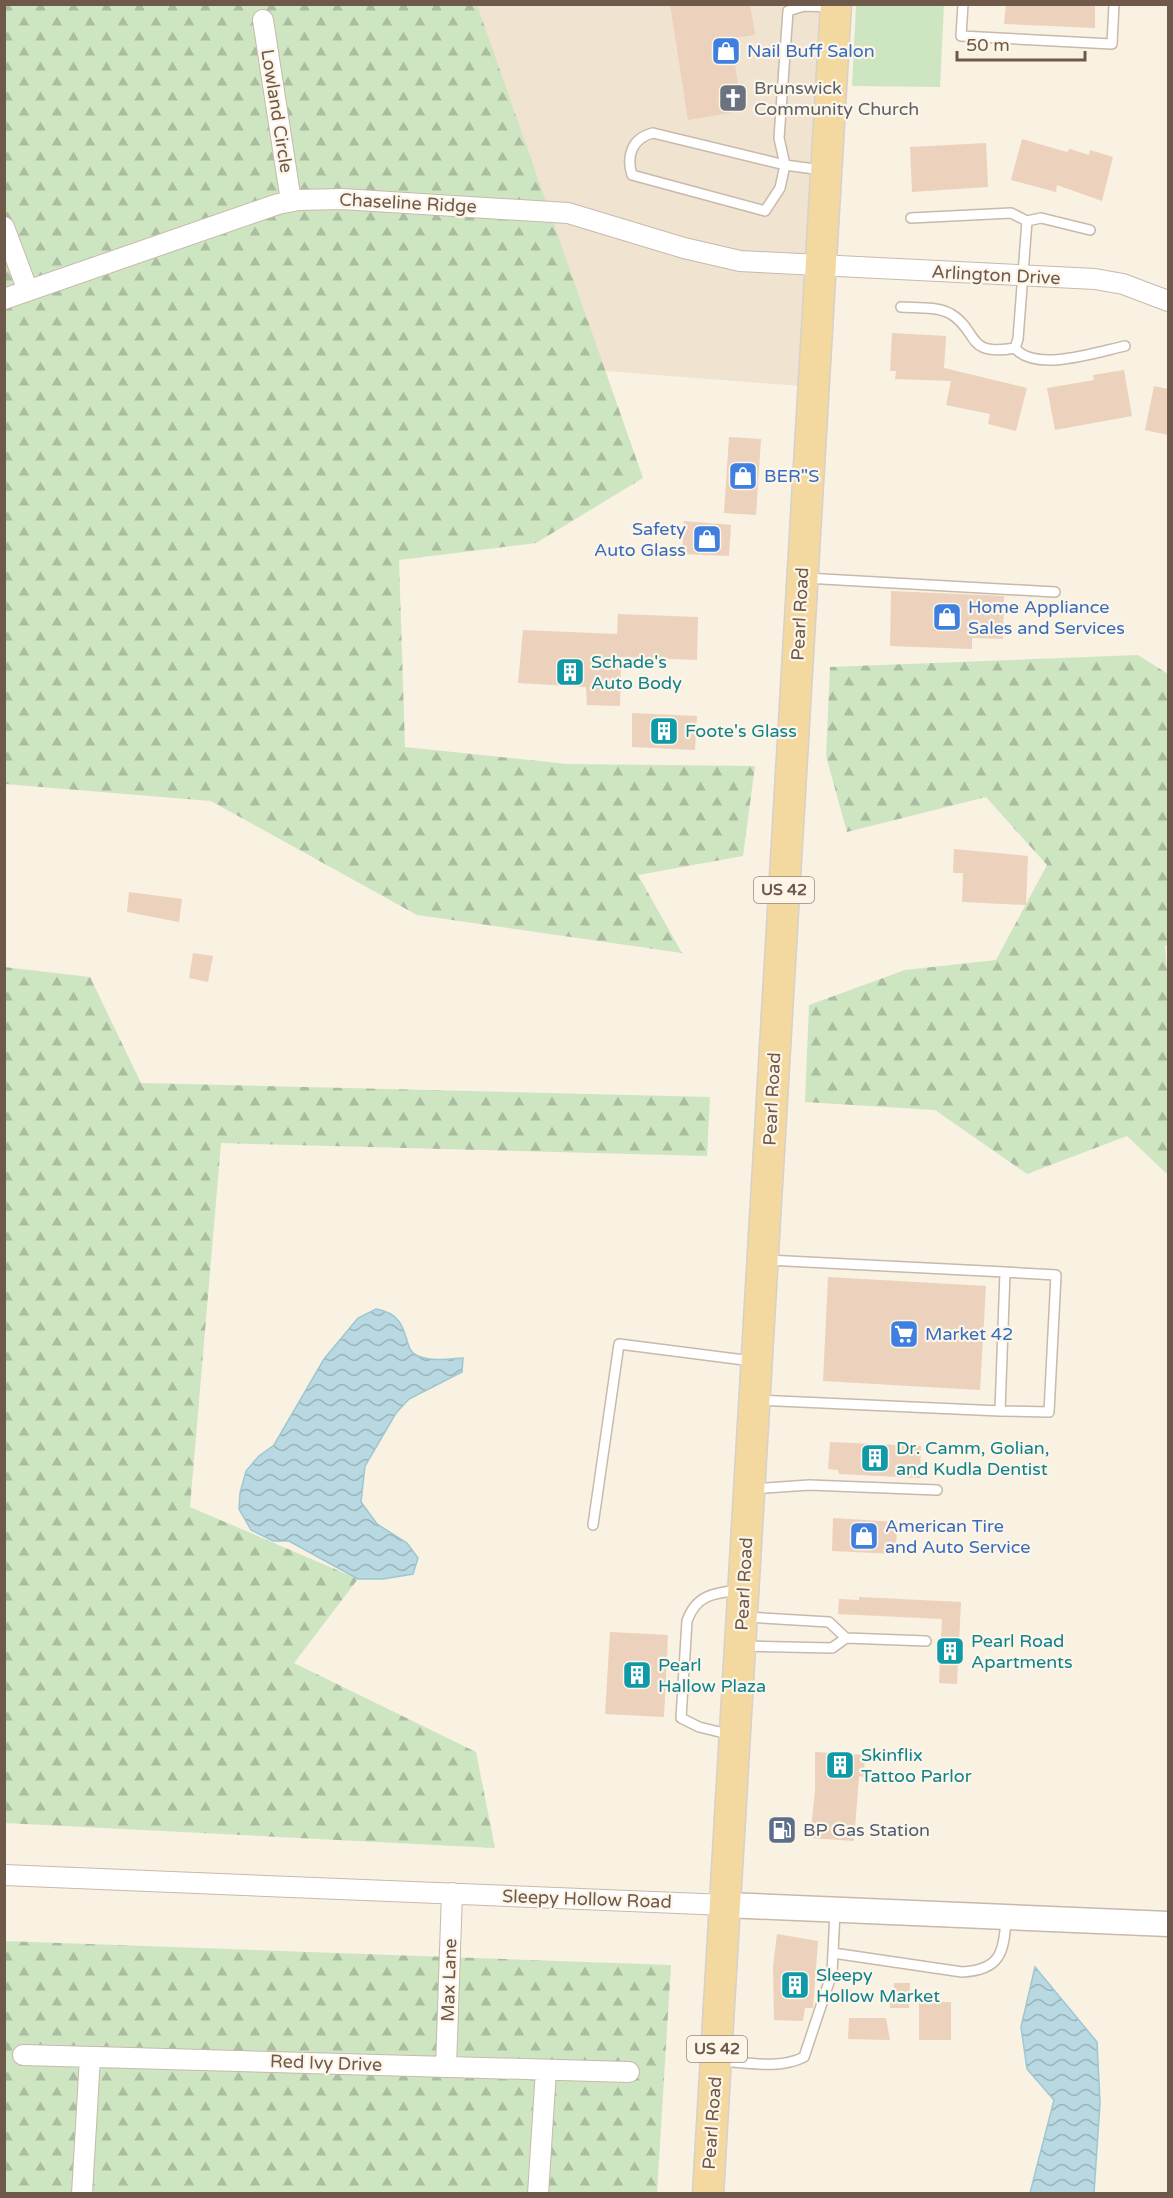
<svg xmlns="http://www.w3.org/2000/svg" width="1173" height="2198" viewBox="0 0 1173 2198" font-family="'Varela Round',sans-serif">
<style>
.residential{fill:#f0e3d0}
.grass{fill:#cee5c2}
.forest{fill:url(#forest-firs)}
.water{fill:url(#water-waves);stroke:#9fc7d1;stroke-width:1.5}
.building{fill:#ecd1bc}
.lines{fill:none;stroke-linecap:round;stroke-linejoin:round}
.service-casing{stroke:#c8b9aa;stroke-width:12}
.minor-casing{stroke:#c8b9aa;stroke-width:22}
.tertiary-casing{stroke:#c8b9aa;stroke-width:27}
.primary-casing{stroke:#d6d1cd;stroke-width:33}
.service{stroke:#fff;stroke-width:9}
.minor{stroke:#fff;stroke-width:20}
.tertiary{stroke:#fff;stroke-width:24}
.primary{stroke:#f3d89f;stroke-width:30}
.labels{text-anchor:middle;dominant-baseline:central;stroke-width:4.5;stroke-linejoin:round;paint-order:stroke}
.shield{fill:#fdf5e7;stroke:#99887a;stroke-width:1.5}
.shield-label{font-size:16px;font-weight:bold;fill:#6e594b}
.shop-label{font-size:18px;fill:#366cbe;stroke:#fdf5e7;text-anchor:start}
.worship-label{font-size:18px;fill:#5b616d;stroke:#fdf5e7;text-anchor:start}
.street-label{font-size:18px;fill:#6e594b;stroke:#fdf5e7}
.culture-label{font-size:18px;fill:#0d838f;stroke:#fdf5e7;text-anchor:start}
.service-label{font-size:18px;fill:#4e5e75;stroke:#fdf5e7;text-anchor:start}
</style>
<defs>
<pattern id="forest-firs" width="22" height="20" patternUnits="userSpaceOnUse" patternTransform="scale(1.5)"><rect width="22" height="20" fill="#cee5c2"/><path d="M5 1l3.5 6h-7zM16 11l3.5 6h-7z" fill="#abbda0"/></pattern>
<pattern id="water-waves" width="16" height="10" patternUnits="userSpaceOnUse" patternTransform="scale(1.5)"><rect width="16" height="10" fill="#b8d9e1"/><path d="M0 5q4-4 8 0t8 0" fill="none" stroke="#9ab3b8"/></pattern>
</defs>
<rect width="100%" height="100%" fill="#f9f1e1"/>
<path class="residential" d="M4,5h832l-22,382 -404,-31z"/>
<path class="grass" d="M856,5h88l-4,82 -88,-1z"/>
<path class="forest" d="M4,5h473l166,473 -107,65 -137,17 6,187 163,17 187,2 -12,90 -105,19 44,78 -265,-38 -206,-114 -206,-17z
M1138,655l30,19v271l-3,1 3,36v193l-41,-39 -100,38 -92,-64 -130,-8 4,-97 96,-35 91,-10 51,-95 -61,-68 -139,35 -21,-76 4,-89z
M4,967l86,10 51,106 569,14 -3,59 -486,-13 -31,364 168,72 -64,84 182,89 19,96 -490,-25z
M5,1941l666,24 -14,228 -652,1z"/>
<path class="water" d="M376,1309c37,6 25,39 40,46 13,7 32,4 47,3l-1,14 -53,27 -13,14 -31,53 -4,36 16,22 30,19 11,15 -5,16 -30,5h-25l-69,-38h-16l-22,-11 -12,-21 1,-16 6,-22 13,-15 15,-11 50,-86 34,-41z
M1035,1967l62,75 3,61 -6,90h-64l24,-93 -27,-31 -6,-42z"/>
<path class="building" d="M670,4h80l5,31 -24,3 11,73 -54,9z
M1006,4h89v24l-91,-4z
M1022,139l45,13 3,-3 19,6 1,-5 23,7 -11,44 -45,-16 -1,7 -45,-12z
M986,143l2,44 -76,5 -2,-45z
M892,333l54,3 -2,32 83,20 -11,43 -28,-7 2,-10 -44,-9 5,-24 -56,-2 1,-8h-6z
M1124,370l8,46 -77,14 -8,-42 47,-8 -1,-5z
M1154,386l14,3v46l-23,-5z
M729,437l32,2 -5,76 -32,-2z
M684,521l47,4 -2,31 -47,-2z
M891,591l113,5 -1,43 -31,-1v11l-82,-3z
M618,614l80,3 -1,43 -76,-3 -1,49 -33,-1 -1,-18 -68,-4 5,-53 94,4z
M632,713l65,3 -2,34 -63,-3z
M954,849l74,7 -2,49 -64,-3 1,-29h-10z
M129,892l53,7 -3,23 -52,-10z
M193,953l20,3 -5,26 -19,-4z
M828,1277l158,9 -6,104 -157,-9z
M830,1442l91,4 -1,32 -81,-4 -1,-4 -10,-1z
M833,1518l64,4 -1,32 -64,-3z
M859,1597l102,5 -4,82 -18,-1 3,-64 -104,-5 1,-15 20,1z
M610,1632l58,3 -4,82 -59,-3z
M815,1752l50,3 -1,22 -5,-1 -5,65 -44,-3 5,-47z
M777,1934l41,7 -5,67h-8l-2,13 -29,-1 -1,-54z
M894,1983h16l-1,25h-19l-1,-16 5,-1z
M919,2002h32v38h-32z
M849,2018h37l4,22 -42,-1z"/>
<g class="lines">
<g class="service-casing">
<path id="service" d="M963,4l-2,32 151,8 2,-40
M653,133l132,32 -5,23 -15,23 -133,-36c-6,-19 0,-37 21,-42z
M822,170l-37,-5 -6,-27 9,-127 16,-5 29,1
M1027,221l14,-3 49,12
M901,307c15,1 36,-1 50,7 28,17 14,43 64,34l3,-9 9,-118 -16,-8 -100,5
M1015,348c20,25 82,4 110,-2
M805,578l250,14
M757,1400l243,11 5,-139 -238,-12
M1000,1411l49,1 7,-137 -51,-3
M752,1489l57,-4 128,5
M593,1525l26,-181 133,17
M747,1617l82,5 17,16
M743,1646l89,2 14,-10 80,3
M732,1735l-33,-8 -18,-9 6,-97c9,-26 27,-28 52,-31
M833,1953l129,19c38,-2 42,-19 44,-53
M718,2061c28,1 61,9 86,-4l28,-84 3,-62"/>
</g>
<g class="minor-casing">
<path id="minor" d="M263,20l28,181
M4,227l24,64
M4,299l274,-95 21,-4 43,-1 226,14 116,35 56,13 355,18 28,5 45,17
M4,1875l722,30
M23,2055l606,17
M446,2067l6,-174
M82,2194l8,-137
M538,2194l8,-124"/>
</g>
<g class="tertiary-casing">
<path id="tertiary" d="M726,1905l442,19"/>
</g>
<g class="primary-casing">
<path id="primary" d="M708,2194l128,-2190"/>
</g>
<use href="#service" class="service"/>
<use href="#minor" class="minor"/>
<use href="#tertiary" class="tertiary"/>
<use href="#primary" class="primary"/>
</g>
<defs>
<g id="shop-square" transform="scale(1.5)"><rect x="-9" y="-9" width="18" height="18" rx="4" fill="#3f7fe0" stroke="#fdf5e7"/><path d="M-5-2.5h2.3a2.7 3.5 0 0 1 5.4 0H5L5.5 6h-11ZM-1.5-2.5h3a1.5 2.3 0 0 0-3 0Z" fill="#fff"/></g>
<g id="church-square" transform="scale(1.5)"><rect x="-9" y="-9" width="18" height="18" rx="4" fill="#6b7280" stroke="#fdf5e7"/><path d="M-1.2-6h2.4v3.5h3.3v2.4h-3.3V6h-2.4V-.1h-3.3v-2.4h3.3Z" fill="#fff"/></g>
<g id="building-square" transform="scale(1.5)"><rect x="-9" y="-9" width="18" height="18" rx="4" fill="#0f9aa8" stroke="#fdf5e7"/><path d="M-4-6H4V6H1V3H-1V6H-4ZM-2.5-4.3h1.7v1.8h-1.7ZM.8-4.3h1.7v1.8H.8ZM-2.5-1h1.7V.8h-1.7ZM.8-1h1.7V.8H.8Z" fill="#fff"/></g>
<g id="supermarket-square" transform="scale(1.5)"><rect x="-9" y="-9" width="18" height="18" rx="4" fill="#3f7fe0" stroke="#fdf5e7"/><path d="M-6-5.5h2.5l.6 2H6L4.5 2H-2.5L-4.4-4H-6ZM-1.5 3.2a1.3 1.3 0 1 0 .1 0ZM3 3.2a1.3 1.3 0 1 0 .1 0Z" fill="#fff"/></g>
<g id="fuel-square" transform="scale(1.5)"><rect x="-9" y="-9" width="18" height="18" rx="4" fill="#5c6f8a" stroke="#fdf5e7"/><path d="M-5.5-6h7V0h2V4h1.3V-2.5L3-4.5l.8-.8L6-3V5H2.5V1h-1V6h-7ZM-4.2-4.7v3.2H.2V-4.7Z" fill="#fff"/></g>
</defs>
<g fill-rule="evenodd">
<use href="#shop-square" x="726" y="51"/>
<use href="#church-square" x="733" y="98"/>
<use href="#shop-square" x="743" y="476"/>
<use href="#shop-square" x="707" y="539"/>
<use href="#shop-square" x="947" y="617"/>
<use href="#building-square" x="570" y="672"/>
<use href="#building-square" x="664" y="731"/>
<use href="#supermarket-square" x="904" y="1334"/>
<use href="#building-square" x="875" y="1458"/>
<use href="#shop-square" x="864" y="1536"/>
<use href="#building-square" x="950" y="1651"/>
<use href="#building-square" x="637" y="1675"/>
<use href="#building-square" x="840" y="1765"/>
<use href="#fuel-square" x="782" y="1830"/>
<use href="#building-square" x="795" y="1985"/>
</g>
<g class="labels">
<g class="shield">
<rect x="754" y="877" width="60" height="26" rx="4.5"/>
<rect x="687" y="2036" width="60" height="26" rx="4.5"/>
</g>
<g class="shield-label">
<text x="784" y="890">US 42</text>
<text x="717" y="2049">US 42</text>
</g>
<g class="shop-label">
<text x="747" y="51">Nail Buff Salon</text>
<text x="764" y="476">BER"S</text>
<text x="686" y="529" text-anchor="end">Safety<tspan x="686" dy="21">Auto Glass</tspan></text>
<text x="968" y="607">Home Appliance<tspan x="968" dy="21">Sales and Services</tspan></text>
<text x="925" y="1334">Market 42</text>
<text x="885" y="1526">American Tire<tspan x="885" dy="21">and Auto Service</tspan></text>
</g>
<g class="worship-label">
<text x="754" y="88">Brunswick<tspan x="754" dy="21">Community Church</tspan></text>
</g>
<g class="street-label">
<text transform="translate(277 111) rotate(81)">Lowland Circle</text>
<text transform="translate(408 203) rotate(3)">Chaseline Ridge</text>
<text transform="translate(996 275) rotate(3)">Arlington Drive</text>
<text transform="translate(800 614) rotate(-87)">Pearl Road</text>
<text transform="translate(772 1099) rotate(-87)">Pearl Road</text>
<text transform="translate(744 1584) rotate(-87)">Pearl Road</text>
<text transform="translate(587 1899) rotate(2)">Sleepy Hollow Road</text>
<text transform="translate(449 1980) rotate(-88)">Max Lane</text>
<text transform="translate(326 2063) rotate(2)">Red Ivy Drive</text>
<text transform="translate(712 2123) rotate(-86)">Pearl Road</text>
</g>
<g class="culture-label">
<text x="591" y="662">Schade's<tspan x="591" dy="21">Auto Body</tspan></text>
<text x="685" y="731">Foote's Glass</text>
<text x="896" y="1448">Dr. Camm, Golian,<tspan x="896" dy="21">and Kudla Dentist</tspan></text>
<text x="971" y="1641">Pearl Road<tspan x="971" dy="21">Apartments</tspan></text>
<text x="658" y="1665">Pearl<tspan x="658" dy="21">Hallow Plaza</tspan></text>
<text x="861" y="1755">Skinflix<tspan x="861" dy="21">Tattoo Parlor</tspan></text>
<text x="816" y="1975">Sleepy<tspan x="816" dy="21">Hollow Market</tspan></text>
</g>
<g class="service-label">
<text x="803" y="1830">BP Gas Station</text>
</g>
</g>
<rect width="1173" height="2198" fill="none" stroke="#6e594b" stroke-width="12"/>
<path d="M957 51v9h128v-9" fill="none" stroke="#6e594b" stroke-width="3"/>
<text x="966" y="51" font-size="18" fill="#6e594b" stroke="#fdf5e7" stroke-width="4.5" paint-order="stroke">50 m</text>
</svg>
